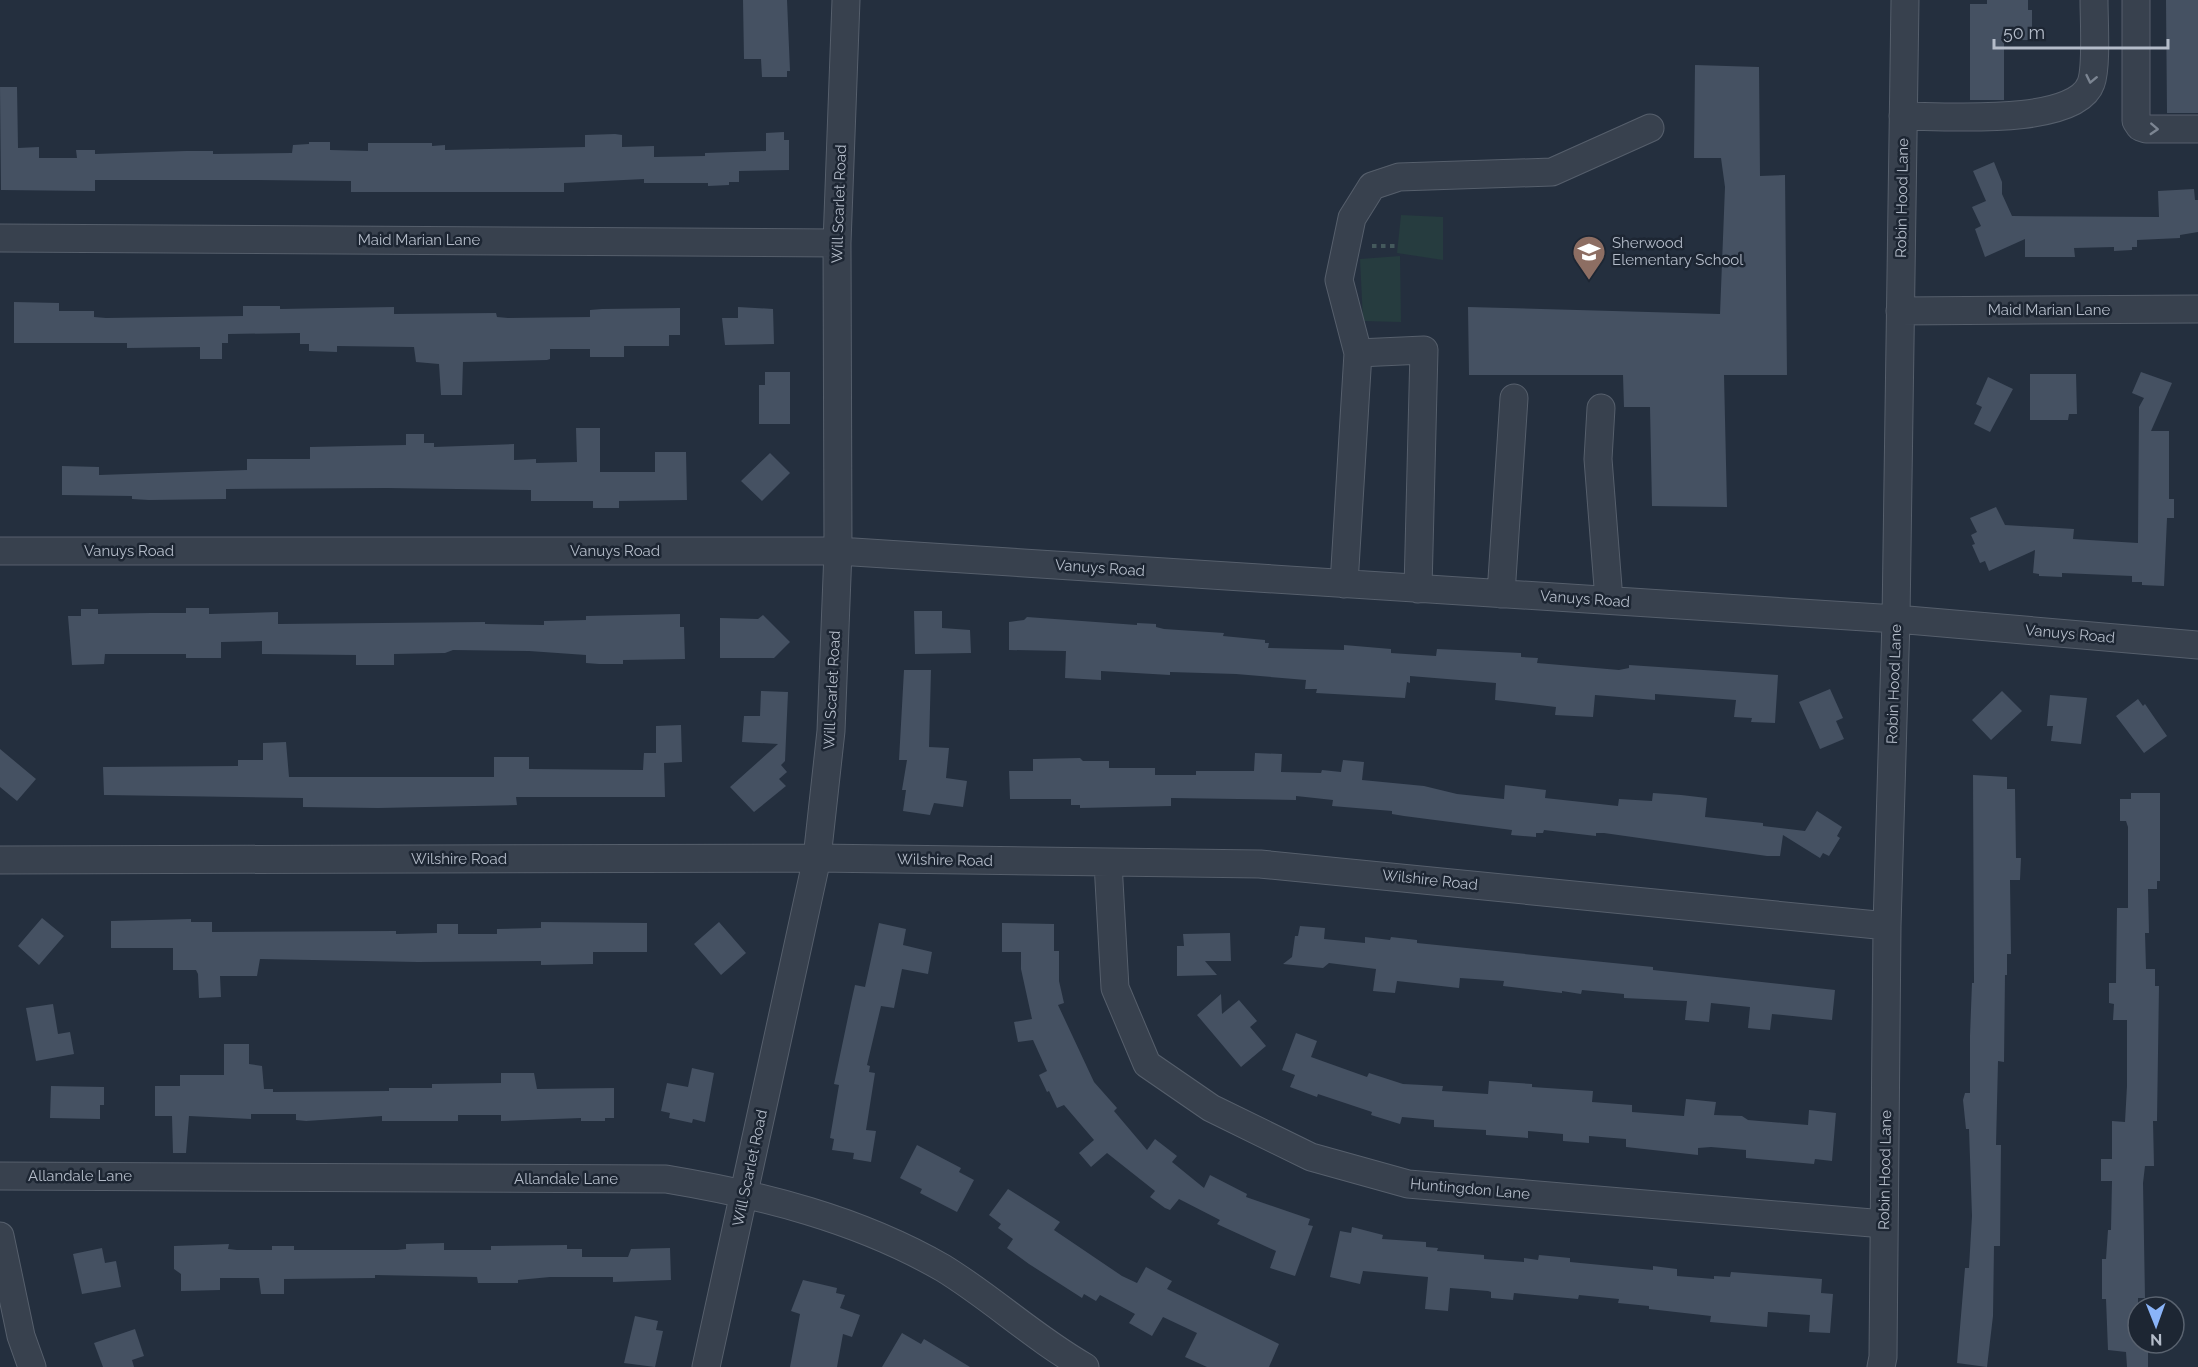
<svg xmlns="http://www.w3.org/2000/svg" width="2198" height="1367" viewBox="0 0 2198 1367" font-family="Raleway,sans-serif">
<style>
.green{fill:#263c3f}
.building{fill:#455162}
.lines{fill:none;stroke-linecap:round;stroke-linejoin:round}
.minor-casing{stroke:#565f6c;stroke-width:29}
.path{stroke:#44595c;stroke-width:4;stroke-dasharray:4.5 4.5;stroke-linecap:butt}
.minor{stroke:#38414e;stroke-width:27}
.oneway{stroke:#7c8592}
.labels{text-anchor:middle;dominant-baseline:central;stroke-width:5;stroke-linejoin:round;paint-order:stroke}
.street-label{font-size:15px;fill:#b4bcc9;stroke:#1d2633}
.poi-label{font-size:15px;fill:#b4bcc9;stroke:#1d2633;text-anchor:start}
</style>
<rect width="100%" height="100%" fill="#242f3e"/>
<path class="green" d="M1401,215l42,2v43l-46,-7z
M1400,256l1,66 -38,-1 -3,-62z"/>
<path class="building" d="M743,0h44l3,71h-3v6h-25l-1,-18h-17z
M1987,0h41v10h4v20h-4v10h-24v60h-34v-96h17z
M2166,0h32v113h-31z
M1695,65l64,2 1,109 25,-1 2,200h-63l3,132 -75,-1 -2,-99h-26l-1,-32h-154l-1,-68 252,7 5,-127 -4,-29h-27z
M0,87h17l1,61 21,-1v11h38l-1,-8h19v4l91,-3h27v3l79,-1 1,-8 16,-1v-2h21v8l38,1v-8h64v3l13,-1v5l140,-3v-12l30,-1 7,1v12l32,-1v11l51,-1v-3l61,-2v-18l18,-1v8h5v30l-50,1v11h-10v3l-21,1v-3h-64v-4l-80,4v9h-213v-11l-93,-1h-163v11l-94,-1z
M1994,162l8,20v12l10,22 147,1 -1,-26 36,-2 1,11h3v32l-18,3v3l-43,2v7h-5v3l-18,1v-4l-40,1 1,9h-50v-18l-40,18 -10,-28 6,-3 -9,-19 14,-6 -13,-30z
M14,302l45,1v8h35v6l12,1 137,-2v-10h37v3l114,-2v7l102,-1 1,4 11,1 82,-1v-7l12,-1 78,-1v27h-11v11h-45v11h-34v-8h-40v10l-3,1 -84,2 -1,33h-21l-2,-31 -23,-2 -2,-15 -77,-1v6l-28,-1v-7h-9v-11l-72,1v9h-6v16h-22v-12l-73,1v-5h-113z
M738,307l35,2 1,35 -49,1 -3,-27h16z
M765,372h25v52h-31v-39h6z
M2141,372l31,11 -21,48h18v68h5v19h-7l-3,68 -22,-1v-3h-10v-6l-70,-3v4l-23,-1v-2l-6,-1 2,-23 -46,21 -4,-10 -5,2 -8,-18 3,-1 -4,-9 6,-3 -7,-14 26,-11 9,18 69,4 -1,10 65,4 1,-136 5,-9 -12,-5z
M2030,374h46l1,40h-8l-1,6h-38z
M1988,377l25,12 -23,43 -16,-8 8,-17 -6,-3z
M576,428h24v44h55v-20h31l1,48 -68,1v7h-26v-7h-62v-11l-144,-2 -161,1v10l-77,1 -17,-1v-3l-70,-1v-29l37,1v8l148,-5v-11h63v-12l96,-2v-11h18v9h10v4l80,-3v16l22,-1v4l41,-1z
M770,453l20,20 -28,28 -21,-20z
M186,608h23v6l69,-2v12l207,-2v2l59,1v-4l42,-1v-4l94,-2v13h4l1,32 -62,1v4h-24l-13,-1v-8l-57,-4 -76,-1 -8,3 -51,1v11h-38v-10l-94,-1v-13l-41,1v16h-35v-4h-81l-1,10 -32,1 -4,-49h13v-7h17v5l53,-1h35z
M914,611h28v17l28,2 1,23 -56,1z
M763,615l27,27 -16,16h-54v-40l38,1z
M1027,617l110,8v-2l19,1v3l8,2 60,4 -1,3 42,4v3h4l-1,5 76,2v-5l47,4v4l45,3 1,-7 84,4v4l17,1 -1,5 82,7 10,-2v-3l149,10 -3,48 -24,-1 1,-4 -18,-1 2,-17 -81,-6v6l-60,-5 -2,22 -38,-2 1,-8 -61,-7 1,-17 -86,-7v7l-3,-1 -2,16 -89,-5 1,-4h-12l1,-9 -70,-6 -66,-2v3l-69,-4v9l-36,-2 1,-27 -57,-1v-28l15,-2z
M904,670h27l-2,77 20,1 -3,30 21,3 -4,26 -29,-4 -4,12 -27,-4 3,-21h-4l5,-30h-8z
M1830,689l13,29 -7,3 8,18 -24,10 -21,-47z
M761,691l27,1 -3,69 -4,4 6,7 -8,7 7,7 -32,26 -24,-25 48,-43 -36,-2 2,-26h16z
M2002,691l20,20 -31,29 -19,-20z
M2050,695l37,3 -6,46 -30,-3 2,-15h-6z
M2138,699l5,7 2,-2 22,32 -23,17 -28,-37z
M681,725l1,37 -18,1 1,34h-149l1,8 -139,3 -75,-1v-9l-199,-3 -1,-28 135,-1v-6h25v-17l23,-1 3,35h205v-20h35v12l114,1 1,-17h12v-27z
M0,749l36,30 -19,22 -17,-14z
M1255,753l27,1 -1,18 40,1 1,-3 19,2 2,-12 21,2 -2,18 62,6 33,8 47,5 1,-14 41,5 -1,8 73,8 1,-7 33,2 1,-8 28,2 26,3 -2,19 58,6v3l42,5 12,-20 25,16 -5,9 3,2 -11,18 -6,-3 -3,5 -37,-23 -3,21h-13l-163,-23h-8v3l-52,-6 -1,3h-7v4l-25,-2 1,-5 -108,-14 -12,-2v-3l-60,-5 1,-6 -37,-4v4l-125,-2v8l-91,2v-3h-9v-6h-61l-1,-28h24v-12l47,-1 3,3h26v7h46v7h41v-4h58z
M1973,775l34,2v12h8l1,69h5l-1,22h-10l1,74h-4v21h-2l-1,87 -6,-1 -2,84h5l-1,101h-6l-1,70 -6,51 -30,-4 8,-95h4l3,-52 -3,-87h-3l-3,-29 2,-7h5v-57l2,-53h2z
M2131,793h29v88h-3v8h-9l1,44h-4l1,36h9v17h4l-2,135h-4l1,45h-9l-2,17 2,115h-7v45h10v24h-21l-1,-15 -18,-2 -2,-51h-4v-40h4l2,-29h3l1,-49h-11v-22h11v-38l13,1 2,-36v-66h-14l1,-16 -5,-1v-20h7l1,-75h11v-81l-2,-6h-6v-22h11z
M42,918l22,18 -25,29 -21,-19z
M191,919v3h21v10l184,-1v3l41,-1v-9h21v10h39v-5l44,-1v-6l106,1v29h-54v12l-52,1v-4l-123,1 -158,-3 -3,17h-37l1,21 -22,1 -1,-24 -2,-4h-23v-22h-62v-27z
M719,922l27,31 -25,22 -27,-31z
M879,923l27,6 -3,16 29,7 -4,22 -26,-5 -8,39 -13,-2 -14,59 3,1 -1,6 6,1 -9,57 10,1 -5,31 -18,-3 1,-6 -22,-3 2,-11 -4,-1 9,-53 -5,-1 17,-81 4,-18 10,2z
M1002,923l52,1v27h5v30l5,22 -6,2 36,77 23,26 -3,3 33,39 8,-11 22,17 -5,6 32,26 6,-13 37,19 -1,3 64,22 -2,6 5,1 -18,50 -25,-8 6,-17 -59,-27 3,-4 -41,-21 -9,11 -5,-2 -15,-11 5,-6 -48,-38 -16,14 -12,-14 15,-13 -30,-35 -7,3 -8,-17 -2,1 -8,-17 8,-4 -14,-31 -15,2 -4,-20 18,-3 -11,-50v-17h-19z
M1300,926l25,2 -1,11 41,4v-6l25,3 1,-3 26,3v3l236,24v3l182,20 -3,30 -60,-6 -2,16 -22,-2 2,-21 -39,-4 -2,19 -24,-2 2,-19 -63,-3v-4l-42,-4 -1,4 -19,-3v2l-59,-7 1,-5 -44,-3 -1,10 -62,-7 -2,12 -22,-2 3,-22 -47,-6 -6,5 -40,-4 9,-7 3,-21h3z
M1230,933l1,28h-26l12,14 -40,1v-30h7l-1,-12z
M1221,994l1,20 17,-14 18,21 -7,6 16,19 -25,21 -44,-52z
M53,1004l5,30 12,-2 4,22 -38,7 -10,-53z
M1296,1033l21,8 -6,16 56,20 2,-4 34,11 40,2 -1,5 46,3 1,-13 43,3v3l61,4 -1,11 40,3v7l52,4 2,-17 30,3 -2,13 28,1 6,4 60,5 1,-15 27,3 -4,48 -17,-2 -1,5 -68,-6v-8l-35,-3 -13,1v7l-72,-8v-8l-37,-3v7l-26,-2v-7l-35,-3v7l-42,-3v-5l-52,-3v-7l-32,-3 -2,7 -29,-9 1,-3 -54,-18 -1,3 -27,-10 5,-12 -13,-5z
M224,1044h25v20l13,2 2,23h9v3l116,-1v-3h43v-4l69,-1v-10h33l3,16 77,-1v30h-9v3h-24v-3l-80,3v-6h-43v6h-76v-5l-76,5 -10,-1v-6h-45v5l-62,-3 -3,37h-13l-1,-37h-17v-30h25v-11h44z
M692,1068l22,5 -9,49 -12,-3 -1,4 -23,-5 1,-5 -9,-2 6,-28 21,4z
M51,1086l53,1v18h-4v14l-50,-1z
M917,1145l44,23 -2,4 15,8 -17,32 -37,-19 2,-4 -22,-11z
M1008,1189l52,33 -6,8 68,46 15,7 9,-16 26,14 -5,8 112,55 -10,23h-62l-22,-10 12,-24 -34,-16 -11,19 -23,-13 6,-9 -35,-19 -4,6 -12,-7 -2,4 -53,-34 -22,-16 6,-9 -15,-11 3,-4 -12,-9z
M1352,1227l31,8 -1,4 44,3v5l12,1 -1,3 47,4v4l40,3v-4l14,2 1,-5 31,3v4l83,8v-4l24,3v7l37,3v-3l16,1 1,-5 91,7 -1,14 12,1 -3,39 -21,-1 1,-17 -42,-3 -1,15 -57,-5 1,-6 -62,-7v-3l-31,-3 1,-4 -40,-4 -1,4 -64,-6 -1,7 -22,-2v-6l-3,-1 -38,-3 -2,23 -23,-2 3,-32 -65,-6 -3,13 -30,-7 10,-46 11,2z
M444,1243v7h47v-4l76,-1v4h15v8h46l3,-8 39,-1 1,32 -58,2v-5h-63l-32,3v3h-40l-1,-6 -102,-2v3l-91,1v15h-23l-2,-16h-39v12l-39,1v-17l-7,-5v-23l55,-2 -1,5 9,1h35v-4h22v4h103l9,-1v-5z
M102,1248l3,15 11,-2 5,26 -39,7 -9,-40z
M803,1280l34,8 -1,5 9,2 -5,13 20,7 -8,22 -9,-3 -6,33h-47l10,-53 -9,-3z
M635,1316l23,5 -2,9 7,1 -8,36 -31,-4z
M135,1329l9,27 -12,4 2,7h-31l-9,-24z
M902,1333l19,11 3,-5 46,28h-88z"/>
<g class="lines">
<g class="minor-casing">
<path id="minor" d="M2136,0v121l4,6 6,2h52
M1903,116c39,0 173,11 188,-33 6,-16 3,-63 3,-83
M0,238l837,5
M1900,311l298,-2
M1358,353l-19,-73 13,-62 20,-32 27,-9 153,-5 98,-44
M1601,408l-3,51 11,141
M0,551h838l1058,68 302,26
M1344,584l14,-231 66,-3 -6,239
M1501,594l13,-196
M0,860l817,-2 443,6 627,62
M1108,863l7,125 32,76 64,44 100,49 97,27 476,40
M0,1176l666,3c96,16 192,40 277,89 49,30 91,70 142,99
M0,1236l21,100 11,31
M706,1367l111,-509 14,-127 7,-180 -1,-308 9,-243
M1881,1367l2,-10 4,-431 9,-307 9,-619"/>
</g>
<path class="path" d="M1372,246h26"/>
<use href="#minor" class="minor"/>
</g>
<defs><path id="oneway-chevron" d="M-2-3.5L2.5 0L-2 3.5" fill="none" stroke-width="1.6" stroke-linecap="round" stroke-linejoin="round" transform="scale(1.5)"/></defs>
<g class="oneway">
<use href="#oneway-chevron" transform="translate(2091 79) rotate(102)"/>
<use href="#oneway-chevron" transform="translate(2154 129) rotate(3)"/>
</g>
<defs>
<g id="school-pin" transform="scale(1.725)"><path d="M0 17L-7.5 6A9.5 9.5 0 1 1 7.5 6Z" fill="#8d6e63" stroke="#1d2633"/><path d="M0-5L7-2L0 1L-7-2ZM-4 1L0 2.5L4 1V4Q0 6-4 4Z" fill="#fff"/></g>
</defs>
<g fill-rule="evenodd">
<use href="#school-pin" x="1589" y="252"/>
</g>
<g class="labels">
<g class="street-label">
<text transform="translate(1902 198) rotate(-89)">Robin Hood Lane</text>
<text transform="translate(839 204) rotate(-88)">Will Scarlet Road</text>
<text x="419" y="240">Maid Marian Lane</text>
<text x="2049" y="310">Maid Marian Lane</text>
<text x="129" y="551">Vanuys Road</text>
<text x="615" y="551">Vanuys Road</text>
<text transform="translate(1100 568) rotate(4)">Vanuys Road</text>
<text transform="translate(1585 599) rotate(4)">Vanuys Road</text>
<text transform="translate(2070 634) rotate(5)">Vanuys Road</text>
<text transform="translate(1894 684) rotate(-88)">Robin Hood Lane</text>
<text transform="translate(832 690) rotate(-87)">Will Scarlet Road</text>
<text x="459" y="859">Wilshire Road</text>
<text transform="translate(945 860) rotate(1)">Wilshire Road</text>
<text transform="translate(1430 880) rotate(6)">Wilshire Road</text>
<text transform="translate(750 1168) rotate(-78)">Will Scarlet Road</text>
<text transform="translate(1885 1170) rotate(-89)">Robin Hood Lane</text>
<text x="80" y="1176">Allandale Lane</text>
<text x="566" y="1179">Allandale Lane</text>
<text transform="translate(1470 1189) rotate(5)">Huntingdon Lane</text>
</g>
<g class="poi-label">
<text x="1612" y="243">Sherwood<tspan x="1612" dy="17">Elementary School</tspan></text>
</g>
</g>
<g transform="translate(2156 1325) rotate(179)"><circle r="28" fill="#1d2633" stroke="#59626f" stroke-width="1.5"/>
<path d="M0-4.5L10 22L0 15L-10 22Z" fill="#8ab4f8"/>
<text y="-9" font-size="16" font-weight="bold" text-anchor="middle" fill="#b4bcc9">N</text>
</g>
<path d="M1994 39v9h174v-9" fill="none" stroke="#b4bcc9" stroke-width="3"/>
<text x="2003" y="39" font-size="18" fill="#b4bcc9" stroke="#1d2633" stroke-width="4.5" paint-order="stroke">50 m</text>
</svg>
